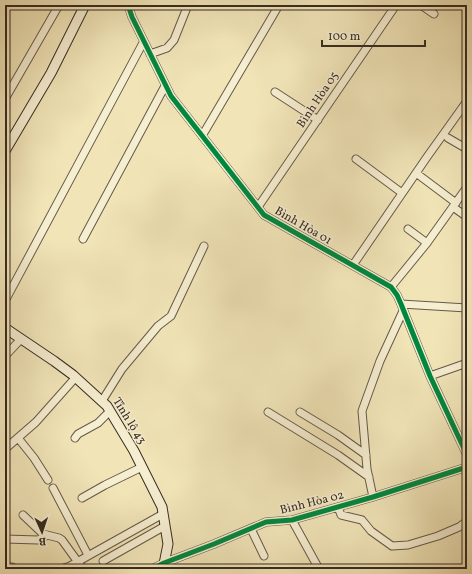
<svg xmlns="http://www.w3.org/2000/svg" width="472" height="574" viewBox="0 0 472 574" font-family="Vollkorn,serif">
<style>
.lines{fill:none;stroke-linecap:round;stroke-linejoin:round}
.minor-casing{stroke:#655a48;stroke-width:9}
.secondary-casing{stroke:#362b22;stroke-width:11}
.minor{stroke:#f6eed1;stroke-width:7}
.secondary{stroke:#f6eed1;stroke-width:9}
.cycleway-casing{stroke:#f6eed1;stroke-width:8}
.cycleway{stroke:#00873e;stroke-width:5}
.labels{text-anchor:middle;dominant-baseline:central;stroke-width:3;stroke-linejoin:round;paint-order:stroke}
.street-label{font-size:12px;fill:#362b22;stroke:#f6eed1}
</style>
<rect width="100%" height="100%" fill="#f1e5b8"/>
<filter id="stains"><feTurbulence type="fractalNoise" baseFrequency=".005" numOctaves="4"/><feColorMatrix values="0 0 0 0 .2 0 0 0 0 .09 0 0 0 0 .02 0 0 0 .5 -.17"/></filter>
<radialGradient id="worn" r=".72"><stop offset=".6" stop-color="#630" stop-opacity="0"/><stop offset="1" stop-color="#630" stop-opacity=".3"/></radialGradient>
<g class="lines">
<g class="minor-casing">
<path id="minor" d="M128,5l4,12 39,79 93,119 127,72 6,8 4,9 29,72 37,79
M421,5l13,9
M150,54l17,-6 7,-8 14,-35
M275,92l43,28
M5,99l54,-94
M202,136l77,-131
M448,138l19,11
M356,159l46,34
M416,173l40,30
M258,207l138,-202
M453,207l14,10
M408,229l19,14
M83,239l82,-153
M353,265l74,-108 40,-56
M391,287l36,-44 40,-56
M5,301l139,-260
M401,304l66,4
M5,356l16,-17
M430,376l37,-13
M102,401l20,-32 36,-43 13,-10 33,-70
M268,412l70,43 31,22
M300,412l38,23 28,20
M18,438l16,20 14,22
M75,438l3,-4 20,-11 12,-12
M5,449l31,-27 40,-45
M53,488l35,67
M373,497l-6,-28 -5,-58 18,-50 23,-50
M82,498l23,-13 37,-18
M338,507l3,8 21,5 9,11 21,15 16,-1 30,-9 21,-9 8,-6
M23,515l20,19 16,4 3,2 21,29
M292,520l27,49
M251,529l13,27
M5,539l33,1 9,-5
M103,561l62,-35
M5,565l2,2h5l2,2
M61,569l9,-3 93,-52
M152,569l12,-6 50,-19 52,-22 26,-2 81,-23 94,-30"/>
</g>
<g class="secondary-casing">
<path id="secondary" d="M5,151l46,-78 34,-68
M5,328l49,33 19,14 34,31 27,45 28,56 6,37 -5,25"/>
</g>
<use href="#minor" class="minor"/>
<use href="#secondary" class="secondary"/>
<g class="cycleway-casing">
<path id="cycleway" d="M128,5l4,12 39,79 93,119 127,72 6,8 4,9 29,72 37,79
M152,569l12,-6 50,-19 52,-22 26,-2 81,-23 94,-30"/>
</g>
<use href="#cycleway" class="cycleway"/>
</g>
<g class="labels">
<g class="street-label">
<text transform="translate(318 100) rotate(-56)">Bình Hòa 05</text>
<text transform="translate(303 226) rotate(30)">Bình Hòa 01</text>
<text transform="translate(129 421) rotate(58)">Tỉnh lộ 43</text>
<text transform="translate(312 503) rotate(-14)">Bình Hòa 02</text>
</g>
</g>
<rect width="472" height="574" fill="none" stroke="#f1e5b8" stroke-width="20"/>
<rect x="6" y="6" width="460" height="562" fill="none" stroke="#362b22" stroke-width="2"/>
<rect x="10" y="10" width="452" height="554" fill="none" stroke="#362b22"/>
<g transform="translate(42 532) rotate(177)" stroke="#f6eed1" stroke-width="3" paint-order="stroke">
<path d="M0-3L7 15L0 10L-7 15Z" fill="#362b22"/>
<text y="-6" font-size="11" font-weight="bold" text-anchor="middle" fill="#362b22">B</text>
</g>
<path d="M322 40v6h103v-6" fill="none" stroke="#362b22" stroke-width="2"/>
<text x="328" y="40" font-size="12" fill="#362b22" stroke="#f6eed1" stroke-width="3" paint-order="stroke">100 m</text>
<rect width="100%" height="100%" filter="url(#stains)"/>
<rect width="100%" height="100%" fill="url(#worn)"/>
</svg>
